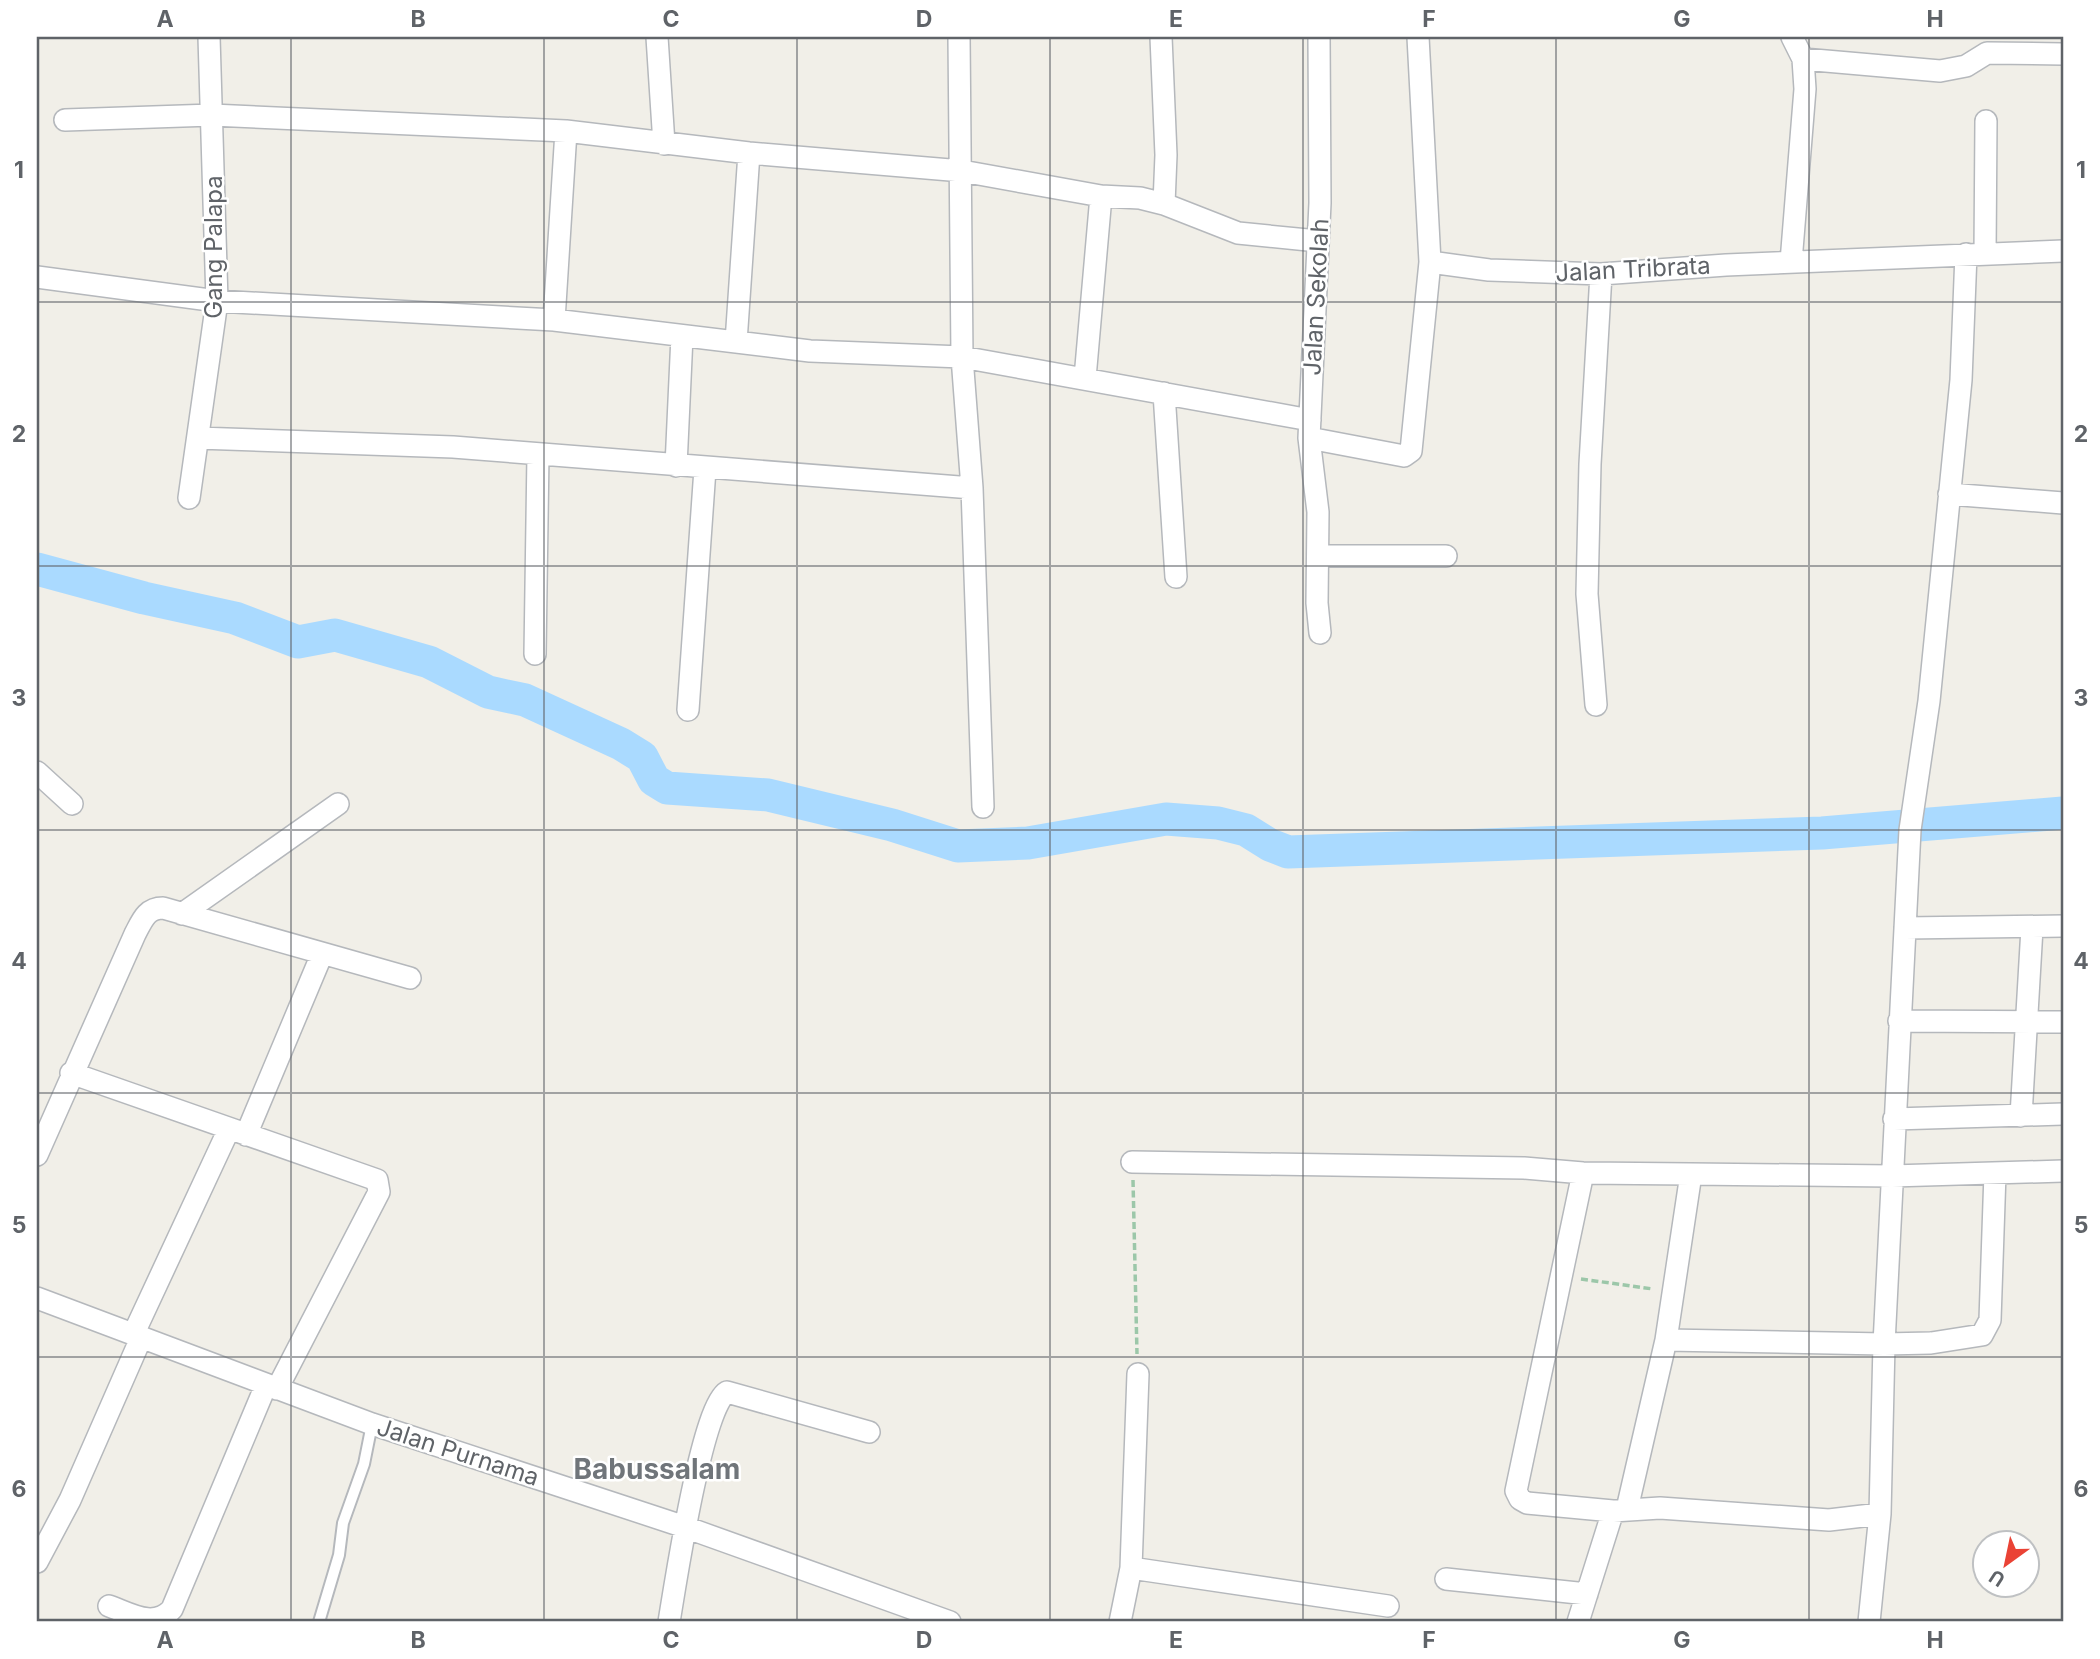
<svg xmlns="http://www.w3.org/2000/svg" width="2100" height="1659" viewBox="0 0 2100 1659" font-family="Inter,sans-serif">
<style>
.lines{fill:none;stroke-linecap:round;stroke-linejoin:round}
.river{stroke:#aadaff;stroke-width:33}
.service-casing{stroke:#b5b8bc;stroke-width:14}
.minor-casing{stroke:#b5b8bc;stroke-width:24}
.path{stroke:#9cc7a9;stroke-width:3.5;stroke-dasharray:7 3.5;stroke-linecap:butt}
.service{stroke:#fff;stroke-width:10}
.minor{stroke:#fff;stroke-width:21}
.grid{fill:none;stroke:#5f6368;stroke-width:2;stroke-opacity:0.55}
.labels{text-anchor:middle;dominant-baseline:central;stroke-width:5;stroke-linejoin:round;paint-order:stroke}
.street-label{font-size:24px;fill:#5f6368;stroke:#fff}
.quarter-label{font-size:28px;font-weight:bold;fill:#70757a;stroke:#fff}
.neatline{fill:none;stroke:#5f6368;stroke-width:2.5}
.grid-label{font-size:23px;text-anchor:middle;font-weight:bold;fill:#5f6368}
</style>
<rect width="100%" height="100%" fill="#f1efe8"/>
<g class="lines">
<path class="river" d="M37,569l107,29 91,20 63,24 37,-7 94,27 59,30 37,8 96,44 21,13 12,23 13,8 101,7 124,30 66,21 70,-3 138,-24 52,4 28,7 24,15 18,7 534,-19 241,-20"/>
<g class="service-casing">
<path id="service" d="M319,1622l20,-67 4,-32 21,-59 8,-40"/>
</g>
<g class="minor-casing">
<path id="minor" d="M657,37l7,107
M959,37l3,320 10,131 11,319
M1319,37l1,166 -11,235 9,74 -1,91 3,30
M1418,37l12,225 59,8 112,4 125,-9 337,-14
M1803,59l137,12 26,-5 21,-13 76,1
M65,120l147,-5 354,16 183,22 213,18 139,25 39,2 24,6 2,-49 -5,-118
M1164,204l74,29 80,8
M1985,254l1,-133
M1791,262l14,-173 -2,-30 -11,-22
M37,277l180,24 337,19 256,31 152,6 348,63
M554,320l12,-189
M736,342l13,-189
M1085,378l16,-182
M1164,393l12,184
M198,438l255,9 519,41
M1309,438l95,18 7,-5 19,-189
M676,466l6,-130
M1949,494l114,9
M189,498l28,-197 -8,-264
M1318,556h128
M535,654l3,-200
M1596,705l-9,-111 3,-130 11,-190
M688,710l17,-241
M37,772l35,32
M182,914l156,-110
M1905,928l158,-2
M1899,1021l164,1
M71,1073l306,107 2,12 -102,197
M2021,1116l11,-188
M1894,1119l169,-5
M246,1135l76,-181
M37,1155l98,-221c7,-13 11,-26 28,-26l247,70
M1132,1162l392,6 59,5 108,1
M1583,1173l-67,318 4,8 7,4 86,8
M37,1298l335,126 313,103 265,95
M133,1335l96,-206
M1666,1340l218,4 47,-1 51,-8 8,-15 5,-147
M1627,1509l39,-169 25,-166 201,2 171,-5
M1880,1514l4,-170 26,-514 19,-129 32,-321 5,-126
M37,1562l33,-62 71,-162
M1131,1568l257,38
M1446,1579l141,15
M109,1606c22,8 45,23 63,3l94,-224
M669,1622c6,-36 33,-216 58,-230l142,40
M1120,1622l11,-54 7,-194
M1578,1622l35,-111 47,-3 169,12 51,-6 -11,108"/>
</g>
<path class="path" d="M1133,1180l4,174
M1581,1279l72,10"/>
<use href="#service" class="service"/>
<use href="#minor" class="minor"/>
</g>
<path class="grid" d="M291,37v1585M544,37v1585M797,37v1585M1050,37v1585M1303,37v1585M1556,37v1585M1809,37v1585M37,302h2026M37,566h2026M37,830h2026M37,1093h2026M37,1357h2026"/>
<g class="labels">
<g class="street-label">
<text transform="translate(213 247) rotate(-90)">Gang Palapa</text>
<text transform="translate(1633 269) rotate(-3)">Jalan Tribrata</text>
<text transform="translate(1316 297) rotate(-87)">Jalan Sekolah</text>
<text transform="translate(458 1452) rotate(18)">Jalan Purnama</text>
</g>
<g class="quarter-label">
<text x="657" y="1469">Babussalam</text>
</g>
</g>
<rect width="2100" height="1659" fill="none" stroke="#ffffff" stroke-width="77"/>
<g transform="translate(2006 1564) rotate(213)"><circle r="33" fill="#ffffff" stroke="#bfc1c3" stroke-width="2"/>
<path d="M0-5L12 26L0 18L-12 26Z" fill="#ea4335"/>
<text y="-10" font-size="19" font-weight="bold" text-anchor="middle" fill="#5f6368">U</text>
</g>
<rect x="38" y="38" width="2024" height="1582" class="neatline"/>
<g class="grid-label">
<text x="165" y="27">A</text>
<text x="418" y="27">B</text>
<text x="671" y="27">C</text>
<text x="924" y="27">D</text>
<text x="1176" y="27">E</text>
<text x="1429" y="27">F</text>
<text x="1682" y="27">G</text>
<text x="1935" y="27">H</text>
<text x="19" y="178">1</text>
<text x="2081" y="178">1</text>
<text x="19" y="442">2</text>
<text x="2081" y="442">2</text>
<text x="19" y="706">3</text>
<text x="2081" y="706">3</text>
<text x="19" y="969">4</text>
<text x="2081" y="969">4</text>
<text x="19" y="1233">5</text>
<text x="2081" y="1233">5</text>
<text x="19" y="1497">6</text>
<text x="2081" y="1497">6</text>
<text x="165" y="1648">A</text>
<text x="418" y="1648">B</text>
<text x="671" y="1648">C</text>
<text x="924" y="1648">D</text>
<text x="1176" y="1648">E</text>
<text x="1429" y="1648">F</text>
<text x="1682" y="1648">G</text>
<text x="1935" y="1648">H</text>
</g>
</svg>
